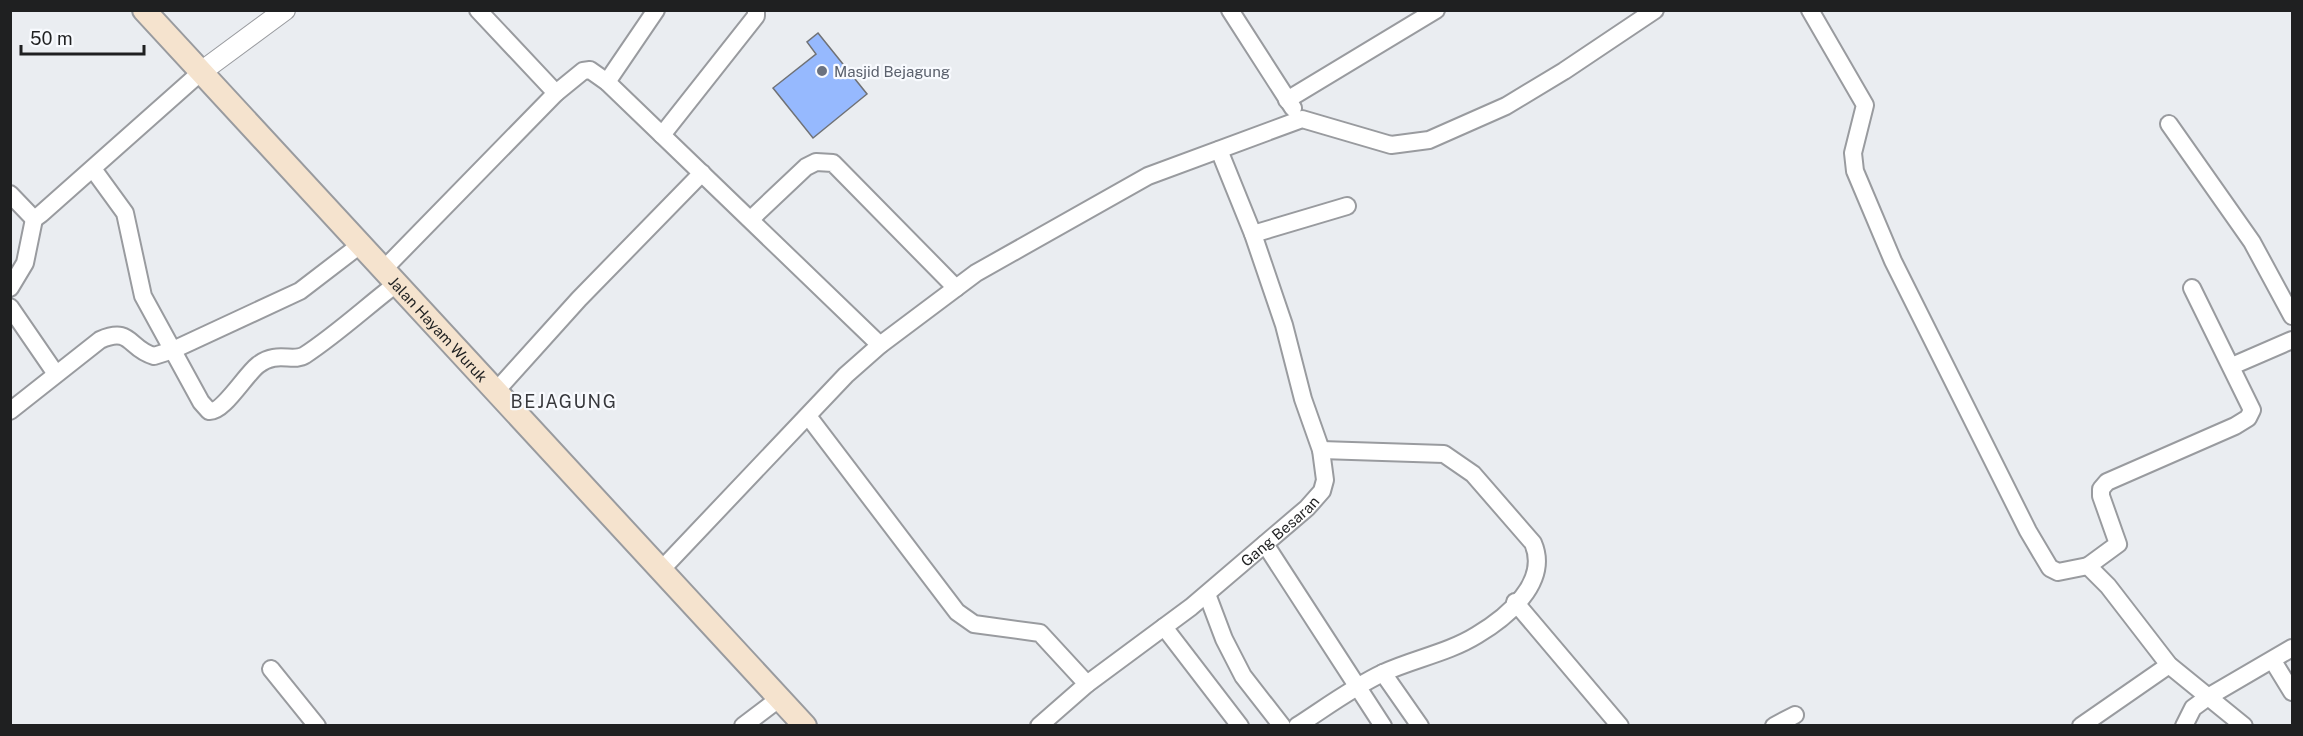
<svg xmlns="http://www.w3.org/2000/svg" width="2303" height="736" viewBox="0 0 2303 736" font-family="'Public Sans',sans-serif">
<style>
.building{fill:#96b9fe;stroke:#707276;stroke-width:1.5}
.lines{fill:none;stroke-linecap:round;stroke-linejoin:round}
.minor-casing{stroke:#999b9f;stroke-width:20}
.tertiary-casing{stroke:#999b9f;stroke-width:22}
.secondary-casing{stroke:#999b9f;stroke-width:26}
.minor{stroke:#fff;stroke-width:16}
.tertiary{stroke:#fff;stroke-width:20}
.secondary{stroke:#f5e3ce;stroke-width:22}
.worship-dot{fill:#6b7280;stroke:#f8fafe;stroke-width:2}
.labels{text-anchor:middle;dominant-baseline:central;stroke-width:4.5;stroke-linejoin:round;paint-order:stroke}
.worship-label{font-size:15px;fill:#5b616d;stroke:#f8fafe;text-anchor:start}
.street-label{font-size:15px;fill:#1f2021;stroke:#f8fafe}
.quarter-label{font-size:18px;letter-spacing:1.5px;fill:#37383c;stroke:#f8fafe}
</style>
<rect width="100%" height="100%" fill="#eaedf1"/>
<path class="building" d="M818,33l49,61 -54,44 -40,-50 43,-34 -9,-12z"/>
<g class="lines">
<g class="minor-casing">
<g id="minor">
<path d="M478,10l78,83"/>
<path d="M1230,10l63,98"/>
<path d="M1810,10l55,95 -12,48 2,18 38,90 135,270 22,37 8,4 30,-6 20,20 61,79 75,61"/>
<path d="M607,82l49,-72"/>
<path d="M1287,100l149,-90"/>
<path d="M2169,124l83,118 40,74"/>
<path d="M662,135l94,-119v-6"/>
<path d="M93,169l32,44 18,83 58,106 8,9c14,2 36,-36 49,-46 19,-15 35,-2 47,-10 32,-21 61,-48 91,-71"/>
<path d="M10,194l24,25 7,-5 160,-142"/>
<path d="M751,219l55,-52 10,-5 17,1 123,125"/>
<path d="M1253,234l94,-28"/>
<path d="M383,270l173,-177 27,-22 7,-1 17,12 273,263"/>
<path d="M10,288l15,-25 9,-44"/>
<path d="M10,307l46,67"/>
<path d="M2232,366l60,-26"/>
<path d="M496,391l83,-92 123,-126"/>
<path d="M10,411l90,-71c32,-14 28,9 54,16l19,-6 127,-59 60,-46"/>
<path d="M808,416l149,196 17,12 66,9 47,51"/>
<path d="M1265,544l118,182"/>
<path d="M2088,566l30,-22 -17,-48v-7l6,-7 128,-56 13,-8 4,-8 -60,-122"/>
<path d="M662,569l184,-194 34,-30 96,-72 172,-97 154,-57 89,26 38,-5 77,-34 58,-35 91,-61"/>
<path d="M1207,594l17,45 19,37 39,50"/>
<path d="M1515,602l105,124"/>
<path d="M1164,627l76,99"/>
<path d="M2273,661l19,31"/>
<path d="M271,669l46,57"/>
<path d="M1383,673l37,53"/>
<path d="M743,726l37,-28"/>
<path id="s1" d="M1039,726l48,-42 104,-77 116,-99 15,-17 3,-11 -4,-30 -18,-51 -19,-74 -31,-91 -34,-84"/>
<path d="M1297,726c28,-18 56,-39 86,-53 30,-14 65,-20 94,-38 30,-18 73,-53 56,-92l-60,-69 -29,-20 -123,-4"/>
<path d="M1774,726l21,-11"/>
<path d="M2081,726l88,-61"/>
<path d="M2184,726l9,-18 15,-11 84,-49"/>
</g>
</g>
<g class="tertiary-casing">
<path id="tertiary" d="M201,72l84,-62"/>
</g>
<g class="secondary-casing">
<g id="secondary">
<path id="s2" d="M144,10l661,716"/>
</g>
</g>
<use href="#minor" class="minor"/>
<use href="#tertiary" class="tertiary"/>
<use href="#secondary" class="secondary"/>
</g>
<circle class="worship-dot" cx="822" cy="71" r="6"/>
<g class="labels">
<g class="worship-label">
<text x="834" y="71">Masjid Bejagung</text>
</g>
<g class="street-label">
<text stroke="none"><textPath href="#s2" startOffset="434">Jalan Hayam Wuruk</textPath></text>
<text stroke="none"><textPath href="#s1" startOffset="310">Gang Besaran</textPath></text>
</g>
<g class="quarter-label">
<text x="564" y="401">BEJAGUNG</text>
</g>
</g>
<rect width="2303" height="736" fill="none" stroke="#1f2021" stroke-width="24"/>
<path d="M21 45v9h123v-9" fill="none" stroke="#1f2021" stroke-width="3"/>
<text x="30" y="45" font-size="18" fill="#1f2021" stroke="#f8fafe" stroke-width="4.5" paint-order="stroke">50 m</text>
</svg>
